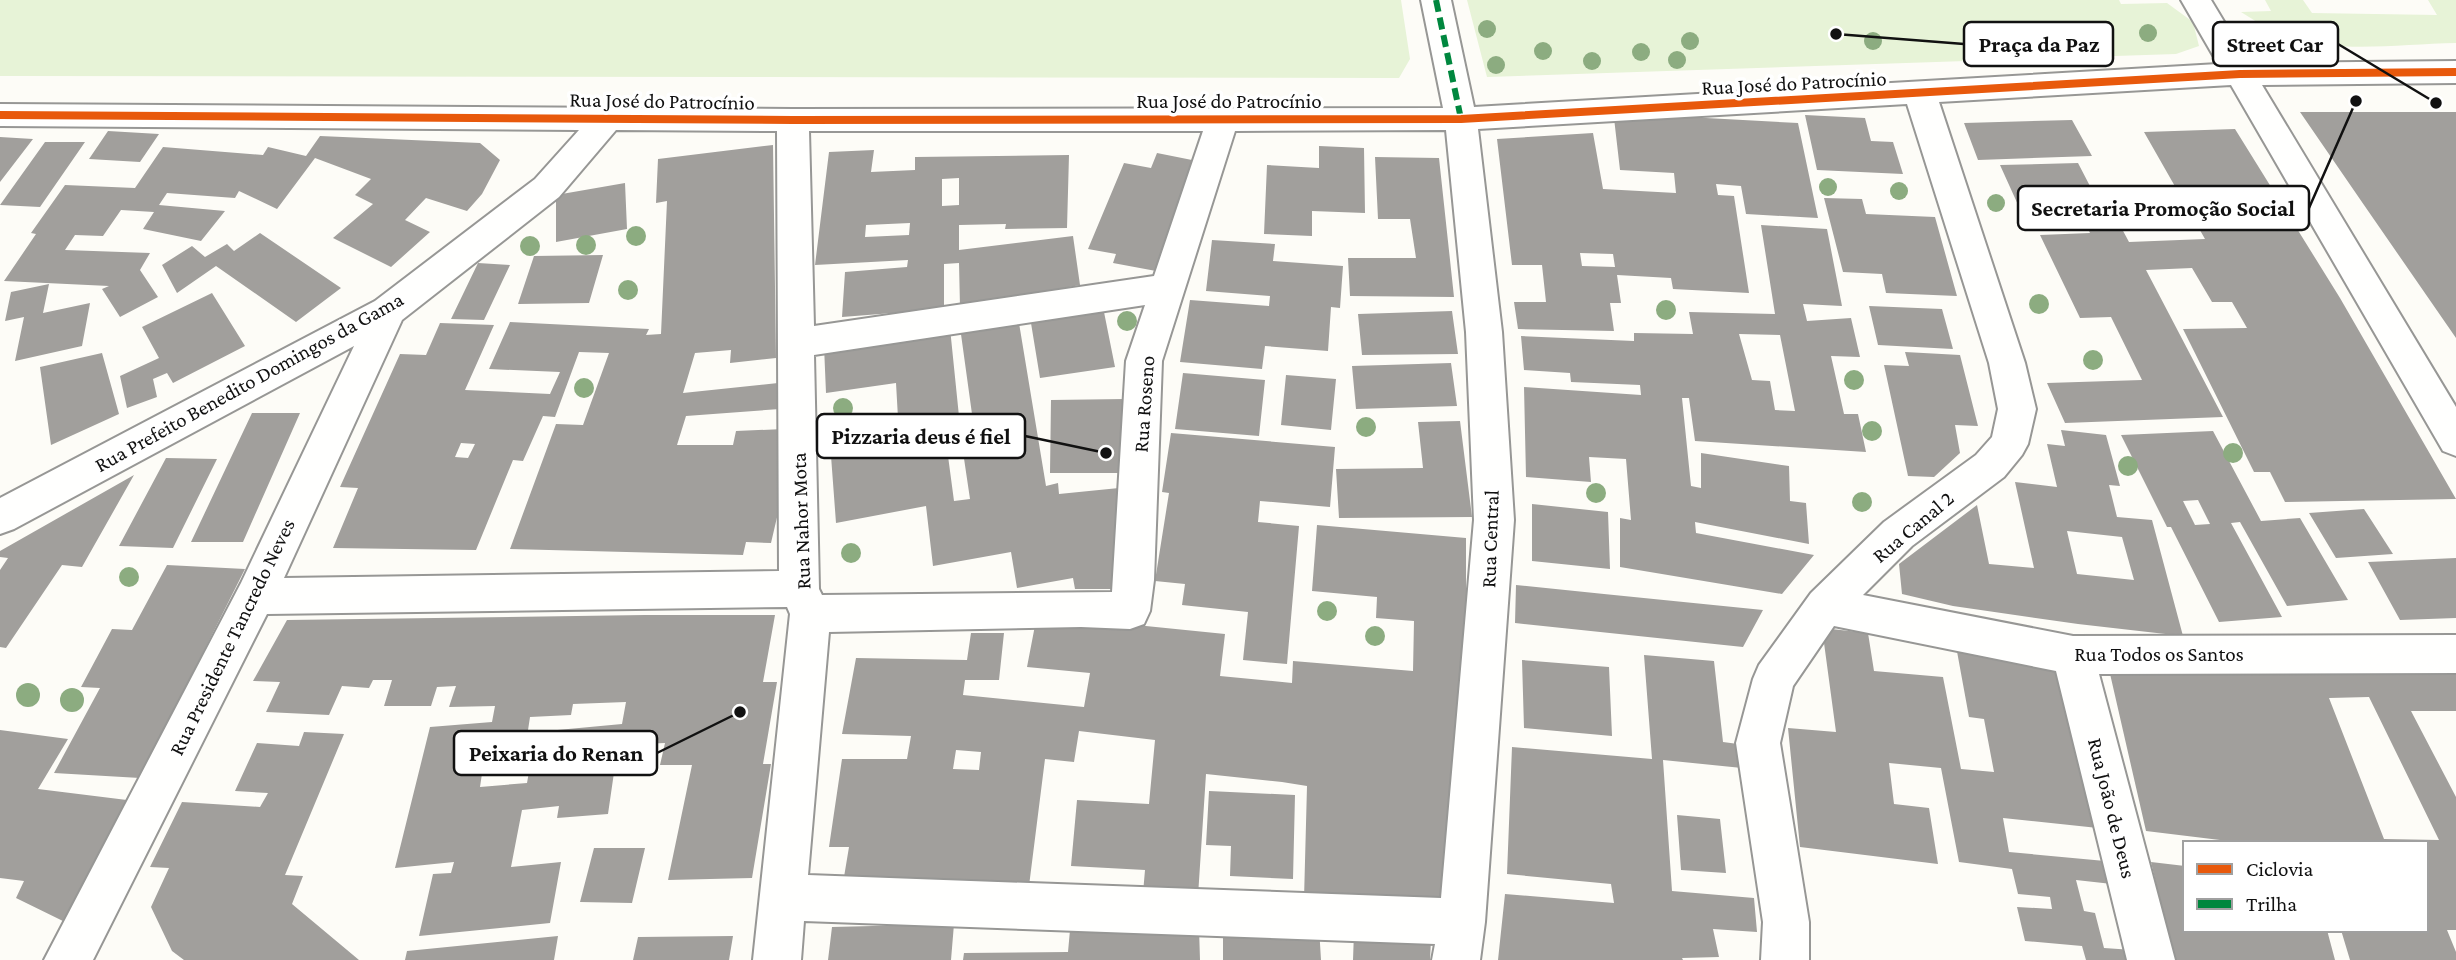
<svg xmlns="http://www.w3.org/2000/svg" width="2456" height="960" viewBox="0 0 2456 960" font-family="'Crimson Pro',serif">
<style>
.green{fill:#e7f3d7}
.building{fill:#a19f9c;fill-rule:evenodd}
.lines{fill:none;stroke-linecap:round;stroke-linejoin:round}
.minor-casing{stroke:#979795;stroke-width:4}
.minor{fill:#fffffe;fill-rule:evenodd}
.quiet{stroke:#00873e;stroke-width:6;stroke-dasharray:12 6;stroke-linecap:butt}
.cycleway-casing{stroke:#fff;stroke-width:11}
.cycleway{stroke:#e8590c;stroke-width:8}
.tree{fill:#8cac80}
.labels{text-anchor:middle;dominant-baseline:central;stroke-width:7;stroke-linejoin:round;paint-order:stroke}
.street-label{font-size:21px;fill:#111;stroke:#fff}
.leader{fill:none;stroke:#111;stroke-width:2.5}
.callout-dot{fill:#111;stroke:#fff;stroke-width:2.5}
.callout{fill:#fff;stroke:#111;stroke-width:2.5}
.callout-label{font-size:23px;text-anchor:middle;font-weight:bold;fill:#111}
</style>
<rect width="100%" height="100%" fill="#fdfcf7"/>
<path class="green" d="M0,0h1401l9,59 -11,19 -1399,-2z
M1467,0h652l2,4 46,-1 26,19 6,24 -23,8 -689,23z
M2265,0h38l9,13 125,2 -9,-15h28v43c-51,1 -107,9 -157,-2 -21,-4 -40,-18 -58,-29l30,-1z"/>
<path class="building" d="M2300,112h156v226l-92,-133z
M1805,115l60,3 6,23 22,1 10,32 -86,-4z
M1614,118h92l92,5 20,95 -72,-4 -5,-28 -25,-2 2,11 16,1 15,97 -76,-4 -2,-11 -54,-3 4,28h-11l4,28 -96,-2 -4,-27h32l-4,-37h-30l-15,-126 96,-6 10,56 73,4 -2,-20 -54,-3zM1580,253l33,1 2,13 -33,-1z
M2072,120l20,36 -114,4 -14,-37z
M2235,129l105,169 116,201 -171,3 -15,-30h-16l-71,-143 64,-1 -15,-26h-20l-20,-34 -46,2 77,147 -158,6 -18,-40 95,-3 -31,-63 -31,1 -40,-83 50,-2 -9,-18 -57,3 -24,-53 78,-2 27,52 9,-1 15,28 76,-3 -61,-107z
M108,131l51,3 -19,28 -51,-3z
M320,136l160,7 20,17 -18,34 -15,17 -41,-13 -21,22 25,12 -39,35 -58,-29 40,-34 -18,-9 16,-16 -56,-21 -38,51 -38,-18 -4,7 -68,-5 -8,12 66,6 -24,30 -58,-12 11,-17 -33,-2 -18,26 -28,-1 -10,15 85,3 -10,17 18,27 -38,20 -18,-28 7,-3 -105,-5 32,-47 -5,-1 34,-48 70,3 28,-41 100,8 5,-8 38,9z
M0,137l33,2 -33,43z
M45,142h40l-45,65 -40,-2z
M773,145l3,213 -46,5 1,-13 -36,3 -12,40 95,-10 2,26 -94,7 -9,29h56l3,-14 48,-2 -2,67 -11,47 -25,-1 -3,13 -233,-6 46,-125 27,1 26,-72 -30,-1 -24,65 -12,-1 -20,45 -10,-1 -37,90 -143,-2 25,-60 -18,-1 60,-133 26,1 14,-32 54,2 -29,65 85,4 10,-22 -71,-3 21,-47 139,7 -3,6 15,-1 6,-133 -11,2 2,-44zM461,443l14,1 -7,14 -13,-1z
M1319,146l45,2 1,65 -53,-2v25l-48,-2 3,-69 52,3z
M874,150l-3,22 44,-2v-13l154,-2 -2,73 -62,1 1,-5 -47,1v25l114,-14 7,49 -120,22 -1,-44 -15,1v45l-102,8 3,-45 62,-5 1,-7 -93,5 14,-113zM959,178v27l-17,1v-27zM910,223l-1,12 -44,2 1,-12z
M1157,153l40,8 -41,110 -43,-8 3,-9 -28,-5 36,-86 27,5z
M1375,157l64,1 15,139 -104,-1 -2,-38h68l-6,-39h-32z
M625,183l2,46 -71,13v-47z
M1824,198l38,1 4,15 69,3 22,79 -71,-3 -4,-19 -39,-2z
M1761,225l66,4 15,77 -39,-2 4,17 44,-3 9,39 -29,-1 13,58h14l8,38 -171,-11 -6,-43h-7l9,88 10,2v-35l88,13 1,35 16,2 3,41 -114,-22 1,11 118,22 -32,39 -162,-27v-49l11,2 -5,-61 -37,-2 2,25 -65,-5 -2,-90 117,8 -1,-10 -69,-3 -1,-9 -46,-3 -3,-34 113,5v-8l59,1 -4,-22 86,2zM1739,334l41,1 15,76 -20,-1 -5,-29 -18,-1z
M260,233l81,55 -45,34 -80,-56 -39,27 -15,-28 30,-19 13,11 22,-13 7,7z
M1212,240l63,4 -2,17 70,5 -3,42 -9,-1 -3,44 -63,-5 -3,23 -82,-7 10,-62 79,6 1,-10 -64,-5z
M603,255l-14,48 -71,1 16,-48z
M478,263l32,2 -26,55 -33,-1z
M49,284l-6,29 47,-10 -8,43 -67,15 9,-44 -19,4 6,-29z
M212,293l33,53 -72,37 -6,-10 -14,6 4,18 -30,11 -7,-32 39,-18 -17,-31z
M1869,306l73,3 11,40 -75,-4z
M1103,307l12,60 -75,11 -10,-61z
M1452,311l6,43 -96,1 -4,-41z
M1018,317l28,169 12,-3 1,11 60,-6 5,101h-49l-2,-11 -56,10 -6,-36 -78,14 -7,-60 -90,17 -7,-94 69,-11 -2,-35 -70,10 -2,-47 126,-18 11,108 -26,4 1,18 12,-2 6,45 16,-2 -8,-54 14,-2 -16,-116z
M1905,352l55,3 18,71 -23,-1 5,28 -26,24 -26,-1 -24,-111 25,1z
M102,353l17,61 -68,31 -11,-78z
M1451,363l6,43 -101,3 -4,-43z
M1183,373l82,7 -6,56 -84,-7z
M1286,375l50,4 -5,51 -50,-5z
M1125,399l-4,74h-71l1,-73z
M252,413h48l-57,129h-52z
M1460,421l12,96 -133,1 -3,-49 87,-1 -5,-46z
M2061,430l45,5 14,51 -11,-1 8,32 35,3 31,116 -105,-12 -125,-18 -51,-12 -3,-30 78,-59 12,59 45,4 -19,-86 42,5 -10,-43 18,2zM2067,531l55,6 12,43 -57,-6z
M2213,431l48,90 39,-3 48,82 -61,6 -47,-84 -9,1 51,94 -63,5 -48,-95h-4l-46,-92zM2198,500l12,24 -15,1 -12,-24z
M1171,433l164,14 -5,60 -70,-6 -2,21 41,4 -12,138 -44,-4 5,-48 -66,-7 3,-21 -30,-3 14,-88 -7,-1z
M166,458l51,1 -44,89 -54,-2z
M134,475l-52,92 -20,-2 -56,83 -6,-1v-77l8,-12 -8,-1v-6z
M1532,504l76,8 2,57 -78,-8z
M2364,509l29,45 -57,4 -27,-45z
M1317,525l149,13v138l-19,230 -143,-7 3,-113 -25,-4 -76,-8 -8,122 -55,-3 2,-23 -74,-4 6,-66 72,4 6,-64 -76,-9 -5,31 -29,-3 -16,127 -185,-9 5,-30h-20l13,-88h65l4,-23 -69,-2 14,-76 111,2 4,-27h33l-5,47h-34l-2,15 121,12 6,-34 -63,-6 10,-52 188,19 -5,42 72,7 1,-22 120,10 1,-50 -38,-3 1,-21 -65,-6zM956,750l25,2 -2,18 -26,-1z
M2456,558v60l-56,2 -32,-58z
M167,565l78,4 -105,209 -86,-5 46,-85 -19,-1 31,-58 20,1z
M1516,585l88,9 159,16 -20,37 -228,-24z
M645,615h130l-12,67h14l-14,82h8l-19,114 -84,2 24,-115h-32l5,-22 -47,2 -10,69 -51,4 2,-12 -37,4 -11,57 50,-5 -11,61 -131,13 14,-62 18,-1 3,-11 -59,6 35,-141 62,-5 3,-16 -46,1 7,-21 -19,1 -6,19h-47l8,-26h-19l-4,8 -27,-2 -13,29 -63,-3 14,-30 -27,-1 34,-61zM626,702l-4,22 -86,8 -9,51 -47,4 3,-20 40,-4 7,-46 41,-2 2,-11z
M1822,628l46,5 6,38 69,6 18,92 33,3 -10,-53 -15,-2 -13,-71 105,22 37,160 -95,-10 6,34 96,9 7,23 -36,-4 8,31 11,2 9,35 29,2 3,10h-50l-4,-14 -57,-5 -8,-34 35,2 -2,-12 -32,-3 -6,-25 -53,-7 -18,-94 -52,-5 5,41 35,4 9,56 -138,-17 -12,-119 48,4z
M1644,655l70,6 9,81 15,2 4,24 -79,-8 9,131 82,7 3,34 -44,-3 6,28 -37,1 1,2h-185l7,-66 109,9 -3,-19 -104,-10 5,-127 140,12z
M1522,660l87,7 3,69 -88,-8z
M2456,664v47h-45l45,86v133h-9l9,22v8h-106l-9,-30h85v-87h-206v-3l-74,-9 -38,-166zM2369,697l70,143 -55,-1 -55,-141z
M0,730l68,9 -30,50 97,12 -68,122 -51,-25 8,-17 -24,-3z
M304,732l40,2 -59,141 18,1 -11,28 67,56h-175l-12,-9 -21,-44 18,-39 -19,-1 32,-65 78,5 8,-14 -33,-2 22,-48 42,3z
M1209,791l86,4 -2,84 -63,-3 1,-30 -25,-1z
M1677,815l43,4 6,54 -45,-3z
M594,848h51l-13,55 -52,-1z
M2151,862l34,4v64h142l8,30h-161z
M954,924l-3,36h-123l4,-33z
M1319,927l2,33h-98v-32z
M1199,928l1,32h-237l1,-7 104,-1 2,-22z
M1354,932l77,8 -1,20h-77z
M558,936l-4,24h-149l2,-9z
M733,936l-4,24h-96l5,-23z"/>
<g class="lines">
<g class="minor-casing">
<path id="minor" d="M1421,0h30l23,107 744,-43 -37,-64h30l38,63 207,-2v22l-194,2 194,322v49l-13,-5 -212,-366 -292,17 86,261 11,46 -8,35 -6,11 -18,22 -92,69 -49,49 210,41 383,-1v38l-357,1 76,286h-48l-71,-289 -222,-45 -41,60 -13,57 29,179v38h-48l2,-38 -27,-179 17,-64 6,-14 52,-72 73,-71 92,-67 16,-18 6,-28 -9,-46 -82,-259 -429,25 24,203 12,188 -29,402 -5,38h-48l3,-16 -631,-23 -3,39h-48l37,-346 -3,-7 -520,7 -174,346h-49l197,-377 113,-237 -340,183 -14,5v-36l375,-197 160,-122 44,-49 -579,-4v-22l793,5 650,-1zM616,130l161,1 2,440 -495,7 118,-258 157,-123zM1446,130l20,202 8,188 -33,378 -633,-23 21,-243 252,-5 49,2 14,-5 6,-13 4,-31 8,-219 73,-230zM809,131h394l-49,145 -340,50zM1145,305l-19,56 -14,231 -290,3 -3,-6 -5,-234z"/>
</g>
<use href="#minor" class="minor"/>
<path class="quiet" d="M1436,0l25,119"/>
<g class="cycleway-casing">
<path id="cycleway" d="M0,115l793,5 668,-1 779,-45 216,-2"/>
</g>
<use href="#cycleway" class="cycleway"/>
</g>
<g class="tree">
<circle cx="1487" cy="29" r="9"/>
<circle cx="2148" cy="33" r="9"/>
<circle cx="1690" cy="41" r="9"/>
<circle cx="1873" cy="41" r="9"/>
<circle cx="1543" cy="51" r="9"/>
<circle cx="1641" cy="52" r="9"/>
<circle cx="1677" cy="60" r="9"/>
<circle cx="1592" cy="61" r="9"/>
<circle cx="1496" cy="65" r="9"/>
<circle cx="1828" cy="187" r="9"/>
<circle cx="1899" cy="191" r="9"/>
<circle cx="1996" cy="203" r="9"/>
<circle cx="636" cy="236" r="10"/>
<circle cx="586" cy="245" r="10"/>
<circle cx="530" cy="246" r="10"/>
<circle cx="628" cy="290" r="10"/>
<circle cx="2039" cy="304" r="10"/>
<circle cx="1666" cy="310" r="10"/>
<circle cx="1127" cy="321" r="10"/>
<circle cx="2093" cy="360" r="10"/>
<circle cx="1854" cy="380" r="10"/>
<circle cx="584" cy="388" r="10"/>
<circle cx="843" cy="408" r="10"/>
<circle cx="1366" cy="427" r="10"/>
<circle cx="1872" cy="431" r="10"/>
<circle cx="2233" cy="453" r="10"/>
<circle cx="2128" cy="466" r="10"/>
<circle cx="1596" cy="493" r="10"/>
<circle cx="1862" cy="502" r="10"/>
<circle cx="851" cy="553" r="10"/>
<circle cx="129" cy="577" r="10"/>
<circle cx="1327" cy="611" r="10"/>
<circle cx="1375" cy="636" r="10"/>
<circle cx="28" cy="695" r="12"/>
<circle cx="72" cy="700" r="12"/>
</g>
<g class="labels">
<g class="street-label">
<text transform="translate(1794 83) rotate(-3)">Rua José do Patrocínio</text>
<text transform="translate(662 101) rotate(1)">Rua José do Patrocínio</text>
<text x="1229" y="101">Rua José do Patrocínio</text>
<text transform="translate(249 382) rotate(-29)">Rua Prefeito Benedito Domingos da Gama</text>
<text transform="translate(1144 404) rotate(-86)">Rua Roseno</text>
<text transform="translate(801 521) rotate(-92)">Rua Nahor Mota</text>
<text transform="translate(1913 527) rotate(-40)">Rua Canal 2</text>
<text transform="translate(1490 539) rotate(-88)">Rua Central</text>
<text transform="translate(232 637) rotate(-64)">Rua Presidente Tancredo Neves</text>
<text x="2159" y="654">Rua Todos os Santos</text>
<text transform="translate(2112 808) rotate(76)">Rua João de Deus</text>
</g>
</g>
<path class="leader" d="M2436 103L2338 44M1836 34L1964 44M2356 101L2309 208M1106 453L1025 436M740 712L657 753"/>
<g class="callout-dot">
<circle cx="2436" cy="103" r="7"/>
<circle cx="1836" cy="34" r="7"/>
<circle cx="2356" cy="101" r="7"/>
<circle cx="1106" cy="453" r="7"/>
<circle cx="740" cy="712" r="7"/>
</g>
<g class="callout">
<rect x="2213" y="22" width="125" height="44" rx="7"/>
<rect x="1964" y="22" width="149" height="44" rx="7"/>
<rect x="2018" y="186" width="291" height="44" rx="7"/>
<rect x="817" y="414" width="208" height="44" rx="7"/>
<rect x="454" y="731" width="203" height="44" rx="7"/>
</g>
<g class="callout-label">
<text x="2275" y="52">Street Car</text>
<text x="2039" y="52">Praça da Paz</text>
<text x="2163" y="216">Secretaria Promoção Social</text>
<text x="921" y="444">Pizzaria deus é fiel</text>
<text x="556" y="761">Peixaria do Renan</text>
</g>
<rect x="2183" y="841" width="245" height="91" fill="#ffffff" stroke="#a0a0a0" stroke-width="2"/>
<rect x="2197" y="864" width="35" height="10" fill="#e8590c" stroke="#a0a0a0" stroke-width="2"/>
<text x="2246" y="876" font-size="21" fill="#111111">Ciclovia</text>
<rect x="2197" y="899" width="35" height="10" fill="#00873e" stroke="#a0a0a0" stroke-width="2"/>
<text x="2246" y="911" font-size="21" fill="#111111">Trilha</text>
</svg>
